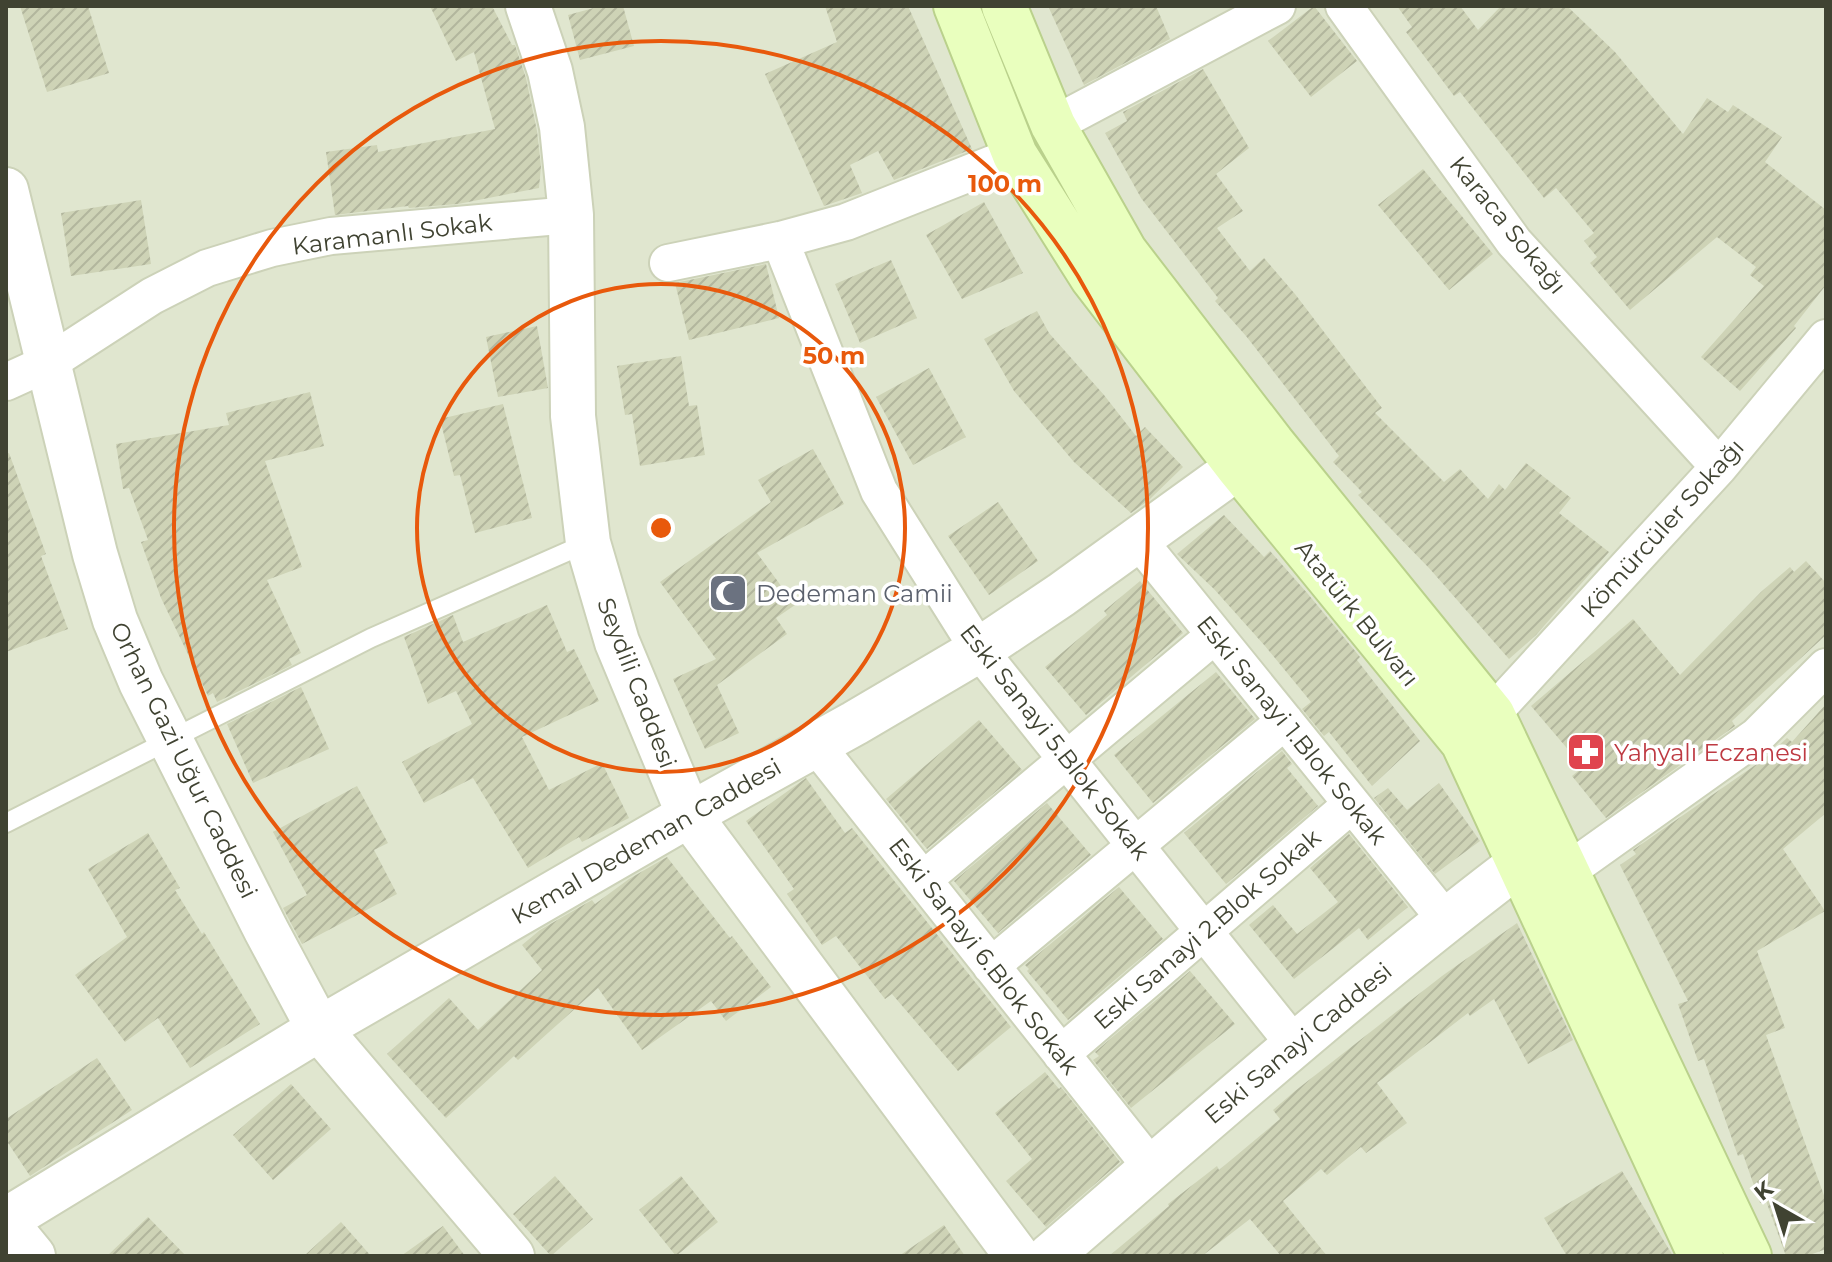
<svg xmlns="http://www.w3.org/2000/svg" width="1832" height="1262" viewBox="0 0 1832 1262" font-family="Montserrat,sans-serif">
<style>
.residential{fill:#e0e6cf}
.building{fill:url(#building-hatch)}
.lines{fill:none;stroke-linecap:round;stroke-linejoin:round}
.service-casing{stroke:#ccd2b8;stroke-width:22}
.minor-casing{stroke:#ccd2b8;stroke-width:40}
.tertiary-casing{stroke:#ccd2b8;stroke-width:48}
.secondary-casing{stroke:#bad18c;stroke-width:48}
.service{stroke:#fff;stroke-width:18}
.minor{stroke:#fff;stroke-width:36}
.tertiary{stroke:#fff;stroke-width:44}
.secondary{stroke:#e9ffbe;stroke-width:44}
.ring{fill:none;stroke:#e8590c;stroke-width:4}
.labels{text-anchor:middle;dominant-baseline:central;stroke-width:7;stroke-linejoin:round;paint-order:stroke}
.street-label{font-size:24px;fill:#404332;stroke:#fff}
.worship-label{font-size:24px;fill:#5b616d;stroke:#fff;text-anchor:start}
.health-label{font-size:24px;fill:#be3a42;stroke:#fff;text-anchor:start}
.centre{fill:#e8590c;stroke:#fff;stroke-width:4}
.ring-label{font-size:24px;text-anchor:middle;font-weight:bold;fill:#e8590c;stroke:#fff;stroke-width:7;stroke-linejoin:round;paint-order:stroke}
</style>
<defs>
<pattern id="building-hatch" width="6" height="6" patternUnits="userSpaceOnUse" patternTransform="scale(2)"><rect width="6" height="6" fill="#ced3b6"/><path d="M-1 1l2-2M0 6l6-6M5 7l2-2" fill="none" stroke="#b2b69d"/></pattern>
</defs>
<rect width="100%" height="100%" fill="#edf2e1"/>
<path class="residential" d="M6,6h1820v1250h-1820z"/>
<path class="building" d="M20,6h68l21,67 -62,19z
M430,6h62l20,39h3l11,33 11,53 4,35 -2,22 -81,16 -49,4 -1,-2 -73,9 -9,-63 51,-7 1,7 117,-23 -21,-77 -18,9z
M601,6h22l11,40 -54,14 -12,-45z
M825,6h83l64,143 -78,31 -16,-29 -28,14 12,28 -38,13 -59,-132 72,-32z
M1048,6h108l14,33 -86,46z
M1314,6l43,55 -46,36 -43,-56z
M1397,6h63l18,24 23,-24h66l48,46 68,82 24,-36 21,14 5,-7 49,32 -17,25 61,48v75l-32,41 2,2 -56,63 -39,-34 63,-71 -14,-11 6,-8 -39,-30 -87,73 -40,-47 7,-6 -13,-16 10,-8 -38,-45 -12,10 -84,-106 -6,4 -48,-64 6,-5z
M1203,69l46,79 -33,26 27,37 -26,17 33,43 14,-13 31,36 87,114 -7,5 69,69 16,-13 28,30 11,-15 6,6 21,-27 45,35 -12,15 50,39 -73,83 -27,24 -80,-91 -71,-73 4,-3 -29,-30 6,-6 -93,-120 -31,-35 3,-3 -77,-100 -36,-65 22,-12 -4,-9z
M1423,169l70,85 -44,36 -71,-85z
M141,200l10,64 -80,12 -10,-63z
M984,202l39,71 -61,26 -36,-64z
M891,260l26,58 -57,25 -25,-59z
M766,264l13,54 -90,22 -14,-57z
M1037,311l12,22 55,62 32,41 9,-9 38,40 -34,33 -18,13 -57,-51 -60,-71 -30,-52z
M537,326l11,62 -50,9 -12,-60z
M681,356l8,50 8,-1 8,50 -65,11 -8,-52 -7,1 -8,-49z
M929,368l37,69 -53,28 -37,-68z
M310,392l14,54 -59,15 37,106 -35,13 34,73 -12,6 3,6 -75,37 -4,-9 -5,3 -47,-98 -20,-56 7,-2 -19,-52 -6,1 -7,-45 113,-19 -3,-12z
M503,404l29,114 -57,15 -15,-58 -6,1 -14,-57z
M813,449l31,55 -87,49 38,52 -19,13 11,16 -70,51 22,48 -34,16 -32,-70 43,-20 -56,-77 111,-80 -13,-22z
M9,453l37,101 -5,2 27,73 -62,23v-198z
M998,502l40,59 -49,34 -41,-59z
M1224,515l40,42 6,-6 38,43 52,63 -3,3 63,81 -48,45 -43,-54 -5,4 -22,-27 9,-7 -46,-56 -51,-57 -37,-35z
M1806,561l20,22v52l-94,86 3,5 -129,92 -34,-42 11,-9 -52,-61 102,-87 47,56 81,-83 29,-25 4,5z
M1140,581l43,52 -97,82 -41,-48 62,-52 -3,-4z
M547,605l20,47 7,-3 25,52 -77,36 27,53 53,-27 27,55 -47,24 -3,-5 -51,31 -55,-90 -49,25 -22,-41 70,-38 -16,-33 -28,13 -24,-67 49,-22 10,27z
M1216,672l39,47 -102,84 -39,-48z
M301,687l28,62 -76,34 -26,-59z
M1826,704v109l-43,36 42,62 -68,40 28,77 -19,7 60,166v48l-19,7h-21l-20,-55 -6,2 -17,-49 -5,2 -34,-97 -6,2 -20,-57 10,-3 -68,-136 16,-11 -3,-4 131,-91 23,-21 5,4z
M979,720l43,50 -95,79 -41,-50z
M1282,751l10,13 -5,4 31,38 -92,78 -42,-51z
M806,778l39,55 7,-5 159,199 -53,44 -66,-77 -7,5 -49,-63 -14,9 -35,-51 7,-5 -48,-68z
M1439,783l41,58 -45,33 -61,-76 14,-10 19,22z
M357,786l31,57 -14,7 23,44 -95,50 -19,-36 24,-13 -34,-63z
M1047,803l44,52 -93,78 -44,-52z
M148,833l32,55 -5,2 27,44 2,-2 56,92 -70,44 -32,-50 -33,24 -50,-67 52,-38 -39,-68z
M1349,834l59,73 -40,33 -9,-12 -65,51 -45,-54 24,-20 24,29 41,-32 -28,-34z
M667,857l63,81 2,-2 39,51 -45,34 -15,-20 -69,49 -44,-62 -80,72 -4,-4 -68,62 -59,-64 62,-56 29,32 64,-60 -20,-25 18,-15 52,-30 3,4 34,-25z
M1119,887l44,52 -95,81 -41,-49 2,-2 -4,-4z
M1517,923l56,117 -45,24 -34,-65 -24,17 -2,-3 -91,70 30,40 -41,30 -5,-6 -34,28 -6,-6 -38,32 44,55h-46l-31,-37 -48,37h-93l60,-50 -1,-2 49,-38 2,4 61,-51 -7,-9 22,-19 147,-115z
M1190,971l45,53 -104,84 -38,-48 6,-4 -4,-4z
M97,1058l35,52 -102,66 -24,-36v-21z
M1045,1072l14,17 2,-2 59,75 -74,65 -40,-46 26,-22 -37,-46z
M291,1084l40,45 -58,51 -40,-45z
M1622,1171l51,85h-106l-23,-38z
M555,1176l38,43 -42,37 -38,-42z
M681,1176l37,46 -42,34 -37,-46z
M148,1217l38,39h-79z
M341,1222l30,34h-67z
M944,1225l21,31h-66z
M443,1226l22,30h-64z"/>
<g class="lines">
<g class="service-casing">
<path id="service" d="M6,823l365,-185 216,-95"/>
</g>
<g class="minor-casing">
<path id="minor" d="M1344,6l170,236 205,225
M1053,125l224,-119
M780,240l99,251 100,159 315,394
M668,263l112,-23 66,-18 169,-67
M6,382l44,-20 102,-66 55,-28 65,-20 59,-12 240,-21
M1139,541l307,379
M1492,714l227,-247 107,-129
M816,745l336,423
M1569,870l188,-134 69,-69
M923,880l292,-245
M991,966l294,-245
M1061,1054l291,-250"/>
</g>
<g class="tertiary-casing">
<path id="tertiary" d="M528,6l22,65 12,56 9,88 2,201 15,127 29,99 72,173 328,441
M6,190l89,364 20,66 26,62 125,248 53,99 193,227
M6,1220l313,-191 370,-214 166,-92 124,-73 82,-55 209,-151
M6,1223l27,33
M1050,1256c163,-141 325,-285 498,-414"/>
</g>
<g class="secondary-casing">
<path id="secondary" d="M956,6l59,149 77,122 147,191 224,274 238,514
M1004,6l49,119 72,127 147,191 220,271 257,542"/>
</g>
<use href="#service" class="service"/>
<use href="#minor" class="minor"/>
<use href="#tertiary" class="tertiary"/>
<use href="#secondary" class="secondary"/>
</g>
<g class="ring">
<circle cx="661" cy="528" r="244"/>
<circle cx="661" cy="528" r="487"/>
</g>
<defs>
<g id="mosque-square" transform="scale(2)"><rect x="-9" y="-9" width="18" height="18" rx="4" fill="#6b7280" stroke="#fff"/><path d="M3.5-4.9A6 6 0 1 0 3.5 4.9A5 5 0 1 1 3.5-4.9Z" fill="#fff"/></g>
<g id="pharmacy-square" transform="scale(2)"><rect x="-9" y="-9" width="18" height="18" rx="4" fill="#e0444e" stroke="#fff"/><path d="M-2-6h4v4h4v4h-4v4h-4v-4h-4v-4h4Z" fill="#fff"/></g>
</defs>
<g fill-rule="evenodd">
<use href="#mosque-square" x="728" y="593"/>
<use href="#pharmacy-square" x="1586" y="752"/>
</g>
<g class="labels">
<g class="street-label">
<text transform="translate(1508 225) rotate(51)">Karaca Sokağı</text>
<text transform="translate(392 234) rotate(-7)">Karamanlı Sokak</text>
<text transform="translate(1662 528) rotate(-48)">Kömürcüler Sokağı</text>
<text transform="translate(1357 613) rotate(51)">Atatürk Bulvarı</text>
<text transform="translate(637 683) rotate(69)">Seydili Caddesi</text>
<text transform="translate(1292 730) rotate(51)">Eski Sanayi 1.Blok Sokak</text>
<text transform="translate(1055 742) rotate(52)">Eski Sanayi 5.Blok Sokak</text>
<text transform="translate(184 760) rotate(64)">Orhan Gazi Uğur Caddesi</text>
<text transform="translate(646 841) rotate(-30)">Kemal Dedeman Caddesi</text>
<text transform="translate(1207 929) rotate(-41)">Eski Sanayi 2.Blok Sokak</text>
<text transform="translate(984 956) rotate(52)">Eski Sanayi 6.Blok Sokak</text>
<text transform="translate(1298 1043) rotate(-40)">Eski Sanayi Caddesi</text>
</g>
<g class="worship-label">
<text x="756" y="593">Dedeman Camii</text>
</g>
<g class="health-label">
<text x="1614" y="752">Yahyalı Eczanesi</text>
</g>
</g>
<circle cx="661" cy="528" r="12" class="centre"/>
<g class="ring-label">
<text x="1005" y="192">100 m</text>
<text x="834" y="364">50 m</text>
</g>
<rect width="1832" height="1262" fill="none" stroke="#404332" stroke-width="16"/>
<g transform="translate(1776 1206) rotate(321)" stroke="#ffffff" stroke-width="6" paint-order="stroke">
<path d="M0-6L14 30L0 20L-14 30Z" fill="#404332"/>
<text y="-12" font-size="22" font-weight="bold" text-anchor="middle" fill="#404332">K</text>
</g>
</svg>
